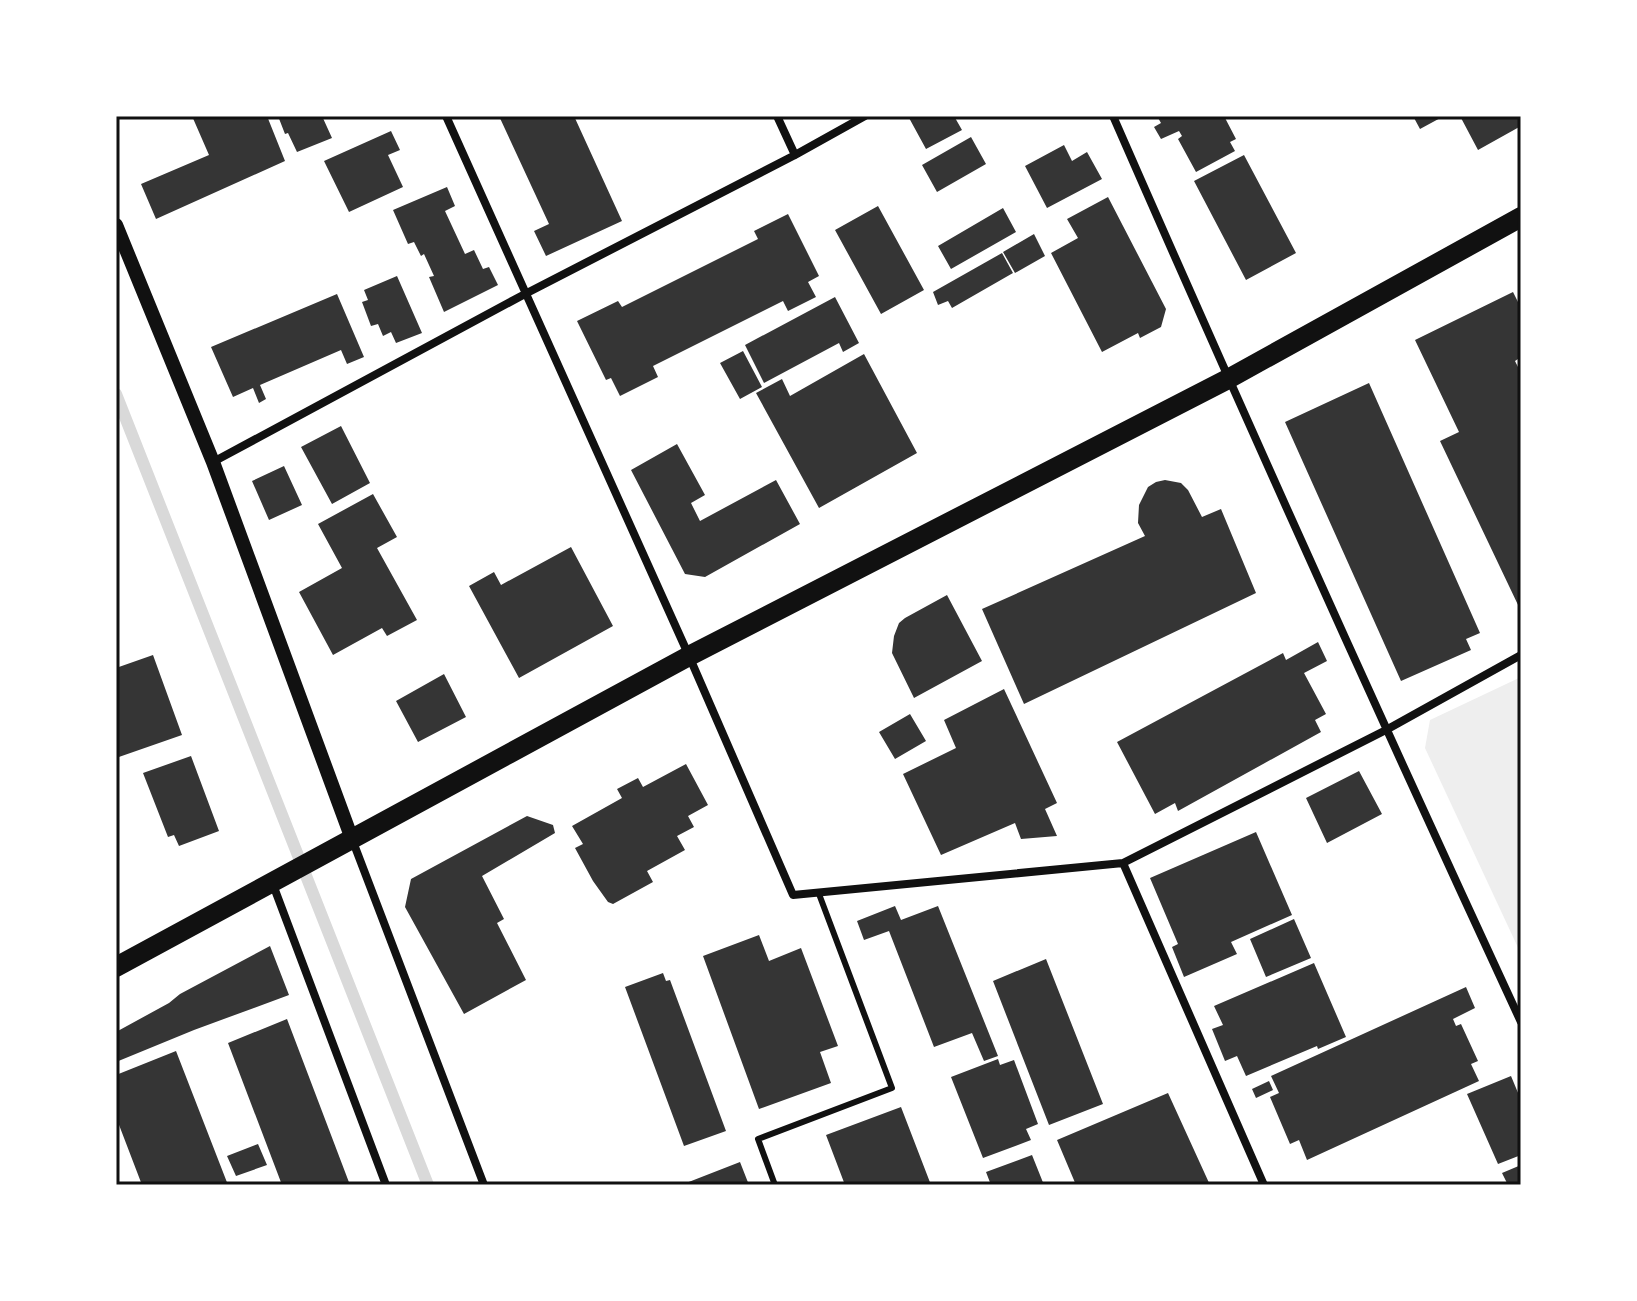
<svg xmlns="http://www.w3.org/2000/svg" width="1637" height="1301" viewBox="0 0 1637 1301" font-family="Cabin,sans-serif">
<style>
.green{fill:#eee}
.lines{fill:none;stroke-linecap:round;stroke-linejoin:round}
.stream{stroke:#d9d9d9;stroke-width:12}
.building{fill:#353535}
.service{stroke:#111;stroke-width:6}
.minor{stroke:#111;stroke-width:8}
.tertiary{stroke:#111;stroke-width:14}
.primary{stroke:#111;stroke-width:20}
.neatline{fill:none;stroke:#111;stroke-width:3}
</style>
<rect width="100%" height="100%" fill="#fff"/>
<path class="green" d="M1521,677v277l-96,-206 5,-28z"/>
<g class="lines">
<path class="stream" d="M116,394l312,791"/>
</g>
<path class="building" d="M192,116h75l18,45 -129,58 -15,-35 68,-29z
M278,116h44l10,22 -35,14 -9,-19 -3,1z
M499,116h75l48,105 -76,35 -12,-25 15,-7z
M908,116h46l8,14 -36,19z
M1157,116h67l12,23 -6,3 5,9 -39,21 -18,-33 4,-3 -3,-5 -18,8 -7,-12 7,-4z
M1413,116h31l-24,13z
M1460,116h61v10l-43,24z
M391,131l9,19 -12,5 15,32 -54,25 -25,-51z
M971,137l15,27 -49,28 -15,-27z
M1064,145l8,16 15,-9 15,27 -55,29 -22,-42z
M1244,155l52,98 -50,27 -52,-99z
M447,187l8,19 -10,5 20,43 9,-4 9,19 6,-2 9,18 -54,27 -15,-35 5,-1 -10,-22 -3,2 -7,-14 -6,2 -15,-34z
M1108,197l58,112 -5,18 -21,11 -2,-5 -36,19 -51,-99 27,-15 -11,-19z
M878,206l46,84 -43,24 -46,-84z
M1003,208l13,24 -65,37 -13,-23z
M788,214l31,62 -11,6 8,15 -28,14 -5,-10 -130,65 5,11 -38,19 -9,-18 -5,2 -29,-59 41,-20 4,6 136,-68 -4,-8z
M1034,234l11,22 -30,17 -12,-21z
M1002,253l11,20 -61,35 -4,-7 -10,4 -5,-13z
M397,276l25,57 -26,10 -5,-11 -8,4 -5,-12 -7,2 -9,-24 6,-2 -4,-10z
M1513,292l8,16v49l-6,4 6,12v233l-2,1 -79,-166 19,-9 -44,-92z
M337,294l27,63 -17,7 -6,-14 -81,35 6,14 -7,4 -6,-15 -20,9 -22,-50z
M835,297l24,46 -16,9 -4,-9 -75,40 -19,-38z
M743,351l19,36 -22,12 -20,-36z
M864,354l53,99 -98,55 -63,-115 26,-14 8,17z
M1369,383l111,250 -14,6 5,11 -70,31 -116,-259z
M341,426l29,57 -38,21 -31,-57z
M677,444l28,51 -14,8 9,18 76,-41 24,44 -95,53 -20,-3 -54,-104z
M284,466l18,39 -33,15 -17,-39z
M1165,480l16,3 7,7 14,27 19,-8 35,84 -232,111 -42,-95 163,-73 -7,-13 1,-18 9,-18 8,-5z
M373,494l24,43 -20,11 40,72 -30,16 -5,-8 -49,27 -34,-63 43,-24 -24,-44z
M571,547l42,79 -94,52 -50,-92 25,-14 7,13z
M947,595l35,66 -68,37 -22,-45 2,-17 5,-13 6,-5z
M1318,642l9,19 -23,12 22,41 -11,6 6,12 -143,79 -3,-8 -20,11 -38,-72 166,-89 3,7z
M153,655l29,80 -66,23v-90z
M444,674l22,43 -48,25 -22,-41z
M1004,689l53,114 -12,6 12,27 -36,3 -6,-16 -74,32 -38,-81 53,-26 -12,-28z
M910,714l16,27 -31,18 -16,-27z
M191,756l28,75 -40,15 -5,-11 -6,2 -25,-64z
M686,764l22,41 -20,11 6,11 -17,9 8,14 -38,21 6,11 -40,22 -5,-2 -15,-21 -18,-33 8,-4 -11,-18 50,-28 -5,-9 21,-11 5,9z
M1359,771l23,43 -55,29 -21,-45z
M527,816l26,9 2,8 -73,43 22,43 -7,4 29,57 -62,34 -59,-107 6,-28z
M1256,832l36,83 -61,27 6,12 -53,23 -12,-30 6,-3 -28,-66z
M895,906l6,14 37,-14 60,150 -14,5 -12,-28 -38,14 -45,-116 -25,9 -7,-19z
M1294,919l17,39 -45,19 -16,-38z
M759,935l10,26 32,-13 37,98 -18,6 11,31 -72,26 -56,-153z
M270,946l19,49 -95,35 -78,32v-30l53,-29 11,-9z
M1046,959l57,145 -54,21 -56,-144z
M1314,963l32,74 -28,12 -1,-3 -71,30 -9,-20 -12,5 -13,-32 11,-4 -9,-19z
M663,973l3,8 4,-1 56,151 -42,15 -59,-159z
M1466,987l9,21 -22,11 3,7 5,-2 17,37 -7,3 8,17 -172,79 -8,-20 -9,4 -20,-47 9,-4 -8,-17z
M287,1019l63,166h-68l-54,-142z
M176,1051l52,134h-86l-26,-68v-42z
M998,1059l2,6 14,-5 24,64 -12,5 5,11 -48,18 -32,-81z
M1511,1076l10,24v9l-3,1 3,7v38l-23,9 -31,-70z
M1269,1081l4,9 -17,8 -4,-9z
M1168,1093l42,92h-134l-19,-45z
M901,1107l30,78h-86l-19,-50z
M258,1144l9,21 -31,11 -9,-20z
M1032,1155l12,30h-53l-5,-13z
M740,1162l9,23h-68z
M1521,1165v20h-13l-6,-12z"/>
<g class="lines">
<path class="service" d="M775,1185l-17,-46 134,-51 -73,-194"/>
<path class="minor" d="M446,116l243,540 104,239 330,-32 263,-133 135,-75
M777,116l18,39
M1113,116c133,304 269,606 408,906
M213,462l312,-168 270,-139 70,-39
M352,839l132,346
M1123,863l141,322
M272,882l114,303"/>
<path class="tertiary" d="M116,225l97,237 139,377"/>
<path class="primary" d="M116,967l573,-311 539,-277 293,-162"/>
</g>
<rect width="1637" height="1301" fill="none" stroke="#ffffff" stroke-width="236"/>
<rect x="118" y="118" width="1401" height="1065" class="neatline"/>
</svg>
